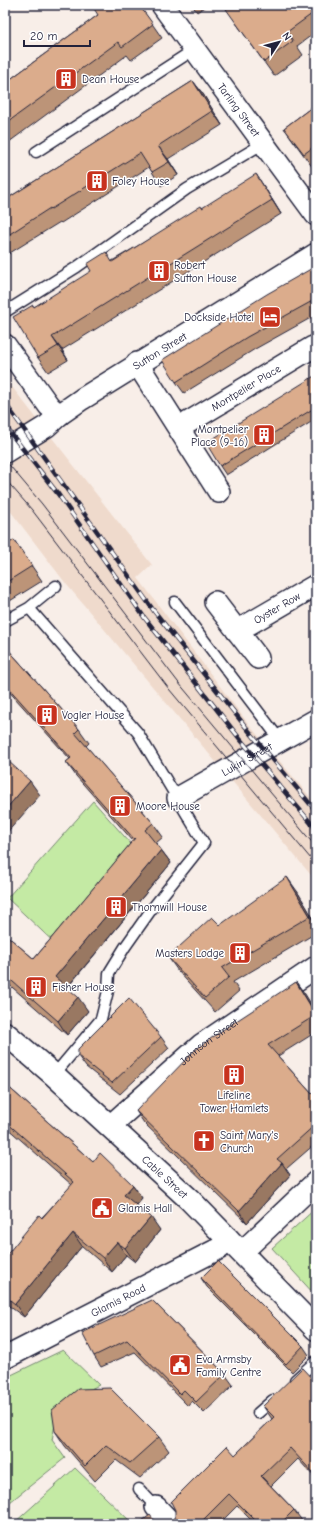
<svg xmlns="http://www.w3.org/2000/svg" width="321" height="1529" viewBox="0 0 321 1529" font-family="'Comic Neue',sans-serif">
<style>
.built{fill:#efdacc}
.green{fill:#c4eaa4;stroke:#738670}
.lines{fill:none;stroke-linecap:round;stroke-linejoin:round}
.lane-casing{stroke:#22223b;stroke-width:13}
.street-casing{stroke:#22223b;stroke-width:24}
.secondary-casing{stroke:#22223b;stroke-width:25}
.lane{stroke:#fff;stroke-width:10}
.street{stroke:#fff;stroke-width:21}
.secondary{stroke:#fff;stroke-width:22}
.tram{stroke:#22223b;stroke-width:1}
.rail-casing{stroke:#22223b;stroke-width:4.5}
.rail{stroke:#fff;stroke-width:3;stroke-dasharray:9;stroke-linecap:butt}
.wall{fill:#bc9478;stroke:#22223b}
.shaded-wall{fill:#997862;stroke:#22223b}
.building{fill:#dbac8c;stroke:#22223b}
.labels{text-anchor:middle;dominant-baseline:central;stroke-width:3;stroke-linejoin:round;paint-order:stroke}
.poi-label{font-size:11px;fill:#22223b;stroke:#fff;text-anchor:start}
.street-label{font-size:11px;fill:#22223b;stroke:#fff}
</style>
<rect width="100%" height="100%" fill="#f8eee8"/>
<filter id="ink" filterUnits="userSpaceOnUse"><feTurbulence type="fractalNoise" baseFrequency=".025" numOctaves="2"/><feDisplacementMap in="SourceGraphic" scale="8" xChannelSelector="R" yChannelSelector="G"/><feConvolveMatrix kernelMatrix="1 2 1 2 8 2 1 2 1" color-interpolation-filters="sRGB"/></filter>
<g filter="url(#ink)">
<path class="built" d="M5,378l147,187 -14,13 112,148 66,78v77l-249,-296 -62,-81z
M316,741v16l-7,-10z"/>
<path class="green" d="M93,801l46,52 -79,95 -53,-50z
M316,1208v87h-1l-43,-47z
M63,1350l36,35 -40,19 -7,36 13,18 -60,48v-128z
M75,1468l57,55 -2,1h-117z"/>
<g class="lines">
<g class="lane-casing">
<path id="lane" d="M36,152l159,-103
M5,312l72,-45 110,-78 77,-46
M175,602l105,138
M29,608l109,125 66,110 -53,67 -26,37 -16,26 -1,18 -7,28 -47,56
M5,621l24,-13 27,-22
M295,1380l21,-19
M258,1413l15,-13
M139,1489l17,18"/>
</g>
<g class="street-casing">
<g id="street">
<path id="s1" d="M162,5l154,210"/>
<path d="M5,345l44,61 10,9"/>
<path d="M137,363l82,129"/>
<path id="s2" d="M179,428l134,-81"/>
<path id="s3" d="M5,452l42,-26 12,-11 23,-16 234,-145"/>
<path d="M215,602l43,56"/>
<path id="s4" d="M237,631l79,-46"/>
<path id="s5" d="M178,798l138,-78"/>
<path id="s6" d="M110,1126l91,-81 115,-78"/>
<path d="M242,1252l74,-70"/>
<path id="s7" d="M5,1358l215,-110 8,-10"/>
<path d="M156,1507l16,17"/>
</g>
</g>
<g class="secondary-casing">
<g id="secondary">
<path id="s8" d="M5,1033l49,42 135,124 127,130"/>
</g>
</g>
<use href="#lane" class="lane"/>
<use href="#street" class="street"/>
<use href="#secondary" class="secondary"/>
<path class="tram" d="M5,460l37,44 136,178 138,165
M5,479l27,31 137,179 147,176"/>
<g class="rail-casing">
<path id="rail" d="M5,403l149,208 95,120 67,80
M5,426l53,68 86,123 96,122 76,90"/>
</g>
<use href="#rail" class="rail"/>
</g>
<path class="wall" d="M139,5l23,33 -31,22 -4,-5 -122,90v-62l93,-68z
M192,5h15l-10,7z
M316,5v27l-19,14 6,9 -29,21 -38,-53z
M193,81l10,13 19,31 -54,34 10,16 -17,11 -12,-19 -88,56 -1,-1 -55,34v-56z
M316,104v62l-3,2 -29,-40z
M265,188l16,26 -219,136 6,10 -20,12 -10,-14 -4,-51 78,-46 90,-53z
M316,266v49l-61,34 -71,44 -8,-11z
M316,375v44l-90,56 -6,-9z
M14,540l28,41 -37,23v-58z
M5,646l74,83 10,14 -3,3 67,77 10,14 -7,6 15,20 -104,125 21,23 -21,24 -62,-54v-47l29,25 99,-118 -57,-65 -10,-14 4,-3 -65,-72z
M297,891l19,32v10l-83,49 6,9 -24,21 -37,-41 -10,-14 52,-32z
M296,982l20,30v20l-38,24 34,38 4,-4v53l-30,26 4,6 -43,48 -103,-100 -8,-12z
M161,1037l8,11 -49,46 -34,-27 -8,-11z
M5,1084l88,78 40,23 9,13 -6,7 24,25 -25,32 -9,-7 -14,17 -30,-26 -58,71 -15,-11 -4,5v-54l67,-72 -67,-59z
M201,1278l102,68 6,9 -17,17 -85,-85z
M152,1300l73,74 8,11 -29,28 -12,-12 -4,5 -53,-54 -34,15 -7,-11z
M316,1383v96l-18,-20 -27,27 23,24 9,12 -3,2h-45l-18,-18 -18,18h-81l15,-5 8,5h5l6,-3 63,-66 37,-36 -9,-13z
M55,1431l104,6 10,14 -29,27 -24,-18 -21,21 -30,-35z"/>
<path class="shaded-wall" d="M193,81l10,13 19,31 -10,-14z
M158,146l10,13 10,16 -9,-13z
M256,174l9,14 16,26 -9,-14z
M52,337l10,13 6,10 -10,-14z
M30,781l10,14 -35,40v-25z
M161,850l10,13 -107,128 -9,-14z
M287,877l10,14 19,32v1l-6,-8z
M296,982l9,12 11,18v2z
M78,997l10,14 -21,24 -9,-14z
M282,1163l8,12 -43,48 -8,-12z
M133,1185l9,13 -9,10 -9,-13z
M151,1217l9,13 -25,32 -10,-14z
M73,1233l9,13 -58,71 -9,-13z
M117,1242l9,13 -14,17 -9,-14z
M5,1299l4,7 -4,5z"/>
<path class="building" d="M96,5h43l14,19 -31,23 -4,-5 -113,82v-41l93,-68 -5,-8z
M232,5h84v6l-29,21 6,9 -29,21 -38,-53z
M193,81l19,30 -54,35 11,16 -17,10 -12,-19 -89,56 -1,-1 -45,29v-37z
M316,104v41l-12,9 -20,-26z
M256,174l16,26 -220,137 6,9 -20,12 -25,-41 20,-12 1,2 57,-36 -4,-7 19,-12 6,10 89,-56 1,2z
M316,266v33l-69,38 -71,45 -14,-22 105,-66z
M316,375v32l-96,59 -14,-23z
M14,540l18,26 -27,17v-37z
M5,646l74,83 -4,4 78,90 -8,7 16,20 -106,127 23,20 -20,24 -53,-46v-41l29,25 101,-121 -1,1 -68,-77 5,-4 -66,-74z
M7,760l23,21 -25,29v-48z
M287,877l23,39 -88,52 7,9 -24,21 -37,-41 44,-40 8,8z
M296,982l20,33 -48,30 44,49 4,-4v34l-39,35 5,4 -43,48 -103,-100 59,-61 29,-21z
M129,998l32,39 -49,46 -34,-27v-7z
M5,1084l88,78 7,-9 33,32 -9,10 27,22 -26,31 -8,-6 -14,16 -30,-25 -58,71 -10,-8v-39l34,-42 3,3 32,-36 -69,-61z
M218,1261l85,85 -17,18 -85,-86z
M152,1300l73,74 -29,28 -12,-12 -4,4 -53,-54 -33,16 -12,-23z
M302,1368l14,15v93l-26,-28 -29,28 33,34 -14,14h-21l-30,-30 -30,30h-61l12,-9 3,4 8,5h5l6,-3 3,-5v-6l-4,-8 56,-56 8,9 39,-38 -11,-11z
M110,1388l49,49 -29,26 -24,-18 -21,21 -30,-35 -3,-21 26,-21z"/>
</g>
<defs>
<g id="building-square" transform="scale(1.15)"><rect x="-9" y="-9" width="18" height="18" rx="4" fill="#c8321e" stroke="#fff"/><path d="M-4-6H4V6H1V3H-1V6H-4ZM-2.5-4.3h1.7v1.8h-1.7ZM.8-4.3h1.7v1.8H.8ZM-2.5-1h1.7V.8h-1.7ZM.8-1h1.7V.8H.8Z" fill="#fff"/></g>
<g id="hotel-square" transform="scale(1.15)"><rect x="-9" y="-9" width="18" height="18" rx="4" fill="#c8321e" stroke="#fff"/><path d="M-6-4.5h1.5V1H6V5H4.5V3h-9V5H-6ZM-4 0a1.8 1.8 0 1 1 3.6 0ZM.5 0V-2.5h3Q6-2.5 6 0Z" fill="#fff"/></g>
<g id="church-square" transform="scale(1.15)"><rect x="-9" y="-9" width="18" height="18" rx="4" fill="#c8321e" stroke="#fff"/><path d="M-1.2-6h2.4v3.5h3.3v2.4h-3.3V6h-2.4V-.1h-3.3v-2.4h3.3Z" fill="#fff"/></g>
<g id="civic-square" transform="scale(1.15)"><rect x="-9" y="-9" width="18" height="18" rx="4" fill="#c8321e" stroke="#fff"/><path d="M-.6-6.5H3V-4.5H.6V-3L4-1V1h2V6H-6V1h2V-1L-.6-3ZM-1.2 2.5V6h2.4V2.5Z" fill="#fff"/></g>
</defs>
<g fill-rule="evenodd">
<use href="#building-square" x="66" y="79"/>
<use href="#building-square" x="97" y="181"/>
<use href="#building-square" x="159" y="271"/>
<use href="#hotel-square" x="270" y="317"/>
<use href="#building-square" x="264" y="435"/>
<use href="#building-square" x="47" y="715"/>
<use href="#building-square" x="120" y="806"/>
<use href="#building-square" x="116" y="907"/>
<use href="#building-square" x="240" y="953"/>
<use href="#building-square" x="36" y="987"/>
<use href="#building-square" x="234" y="1075"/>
<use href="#church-square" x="204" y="1141"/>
<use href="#civic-square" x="102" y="1208"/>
<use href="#civic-square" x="180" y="1365"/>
</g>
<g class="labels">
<g class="poi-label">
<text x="82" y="79">Dean House</text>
<text x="112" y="181">Foley House</text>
<text x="174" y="265">Robert<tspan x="174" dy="13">Sutton House</tspan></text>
<text x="254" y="317" text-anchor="end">Dockside Hotel</text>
<text x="248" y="429" text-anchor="end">Montpelier<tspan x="248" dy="13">Place (9-16)</tspan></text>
<text x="62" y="715">Vogler House</text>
<text x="136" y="806">Moore House</text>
<text x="132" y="907">Thornwill House</text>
<text x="224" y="953" text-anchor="end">Masters Lodge</text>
<text x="52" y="987">Fisher House</text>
<text x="234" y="1095" text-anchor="middle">Lifeline<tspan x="234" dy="13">Tower Hamlets</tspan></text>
<text x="220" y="1135">Saint Mary's<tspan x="220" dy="13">Church</tspan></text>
<text x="118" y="1208">Glamis Hall</text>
<text x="196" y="1359">Eva Armsby<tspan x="196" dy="13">Family Centre</tspan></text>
</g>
<g class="street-label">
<text stroke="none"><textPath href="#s1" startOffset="130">Tarling Street</textPath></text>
<text stroke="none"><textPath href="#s3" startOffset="185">Sutton Street</textPath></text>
<text stroke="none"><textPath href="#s2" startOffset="78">Montpelier Place</textPath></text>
<text stroke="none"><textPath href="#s4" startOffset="46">Oyster Row</textPath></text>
<text stroke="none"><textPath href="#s5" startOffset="79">Lukin Street</textPath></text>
<text stroke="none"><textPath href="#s6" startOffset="130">Johnson Street</textPath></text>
<text stroke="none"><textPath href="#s8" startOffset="215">Cable Street</textPath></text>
<text stroke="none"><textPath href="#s7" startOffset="127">Glamis Road</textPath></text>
</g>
</g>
<rect width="321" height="1529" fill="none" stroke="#fff" stroke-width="20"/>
<rect x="10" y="10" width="301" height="1509" fill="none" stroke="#22223b" stroke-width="1.5" filter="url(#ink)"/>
<g transform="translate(279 42) rotate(54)" stroke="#ffffff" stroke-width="3" paint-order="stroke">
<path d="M0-3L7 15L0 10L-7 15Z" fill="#22223b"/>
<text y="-6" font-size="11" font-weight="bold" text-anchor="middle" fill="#22223b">N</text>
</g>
<path d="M24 40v6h66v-6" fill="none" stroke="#22223b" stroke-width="2"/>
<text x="30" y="40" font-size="12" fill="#22223b" stroke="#ffffff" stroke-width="3" paint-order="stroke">20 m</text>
</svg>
